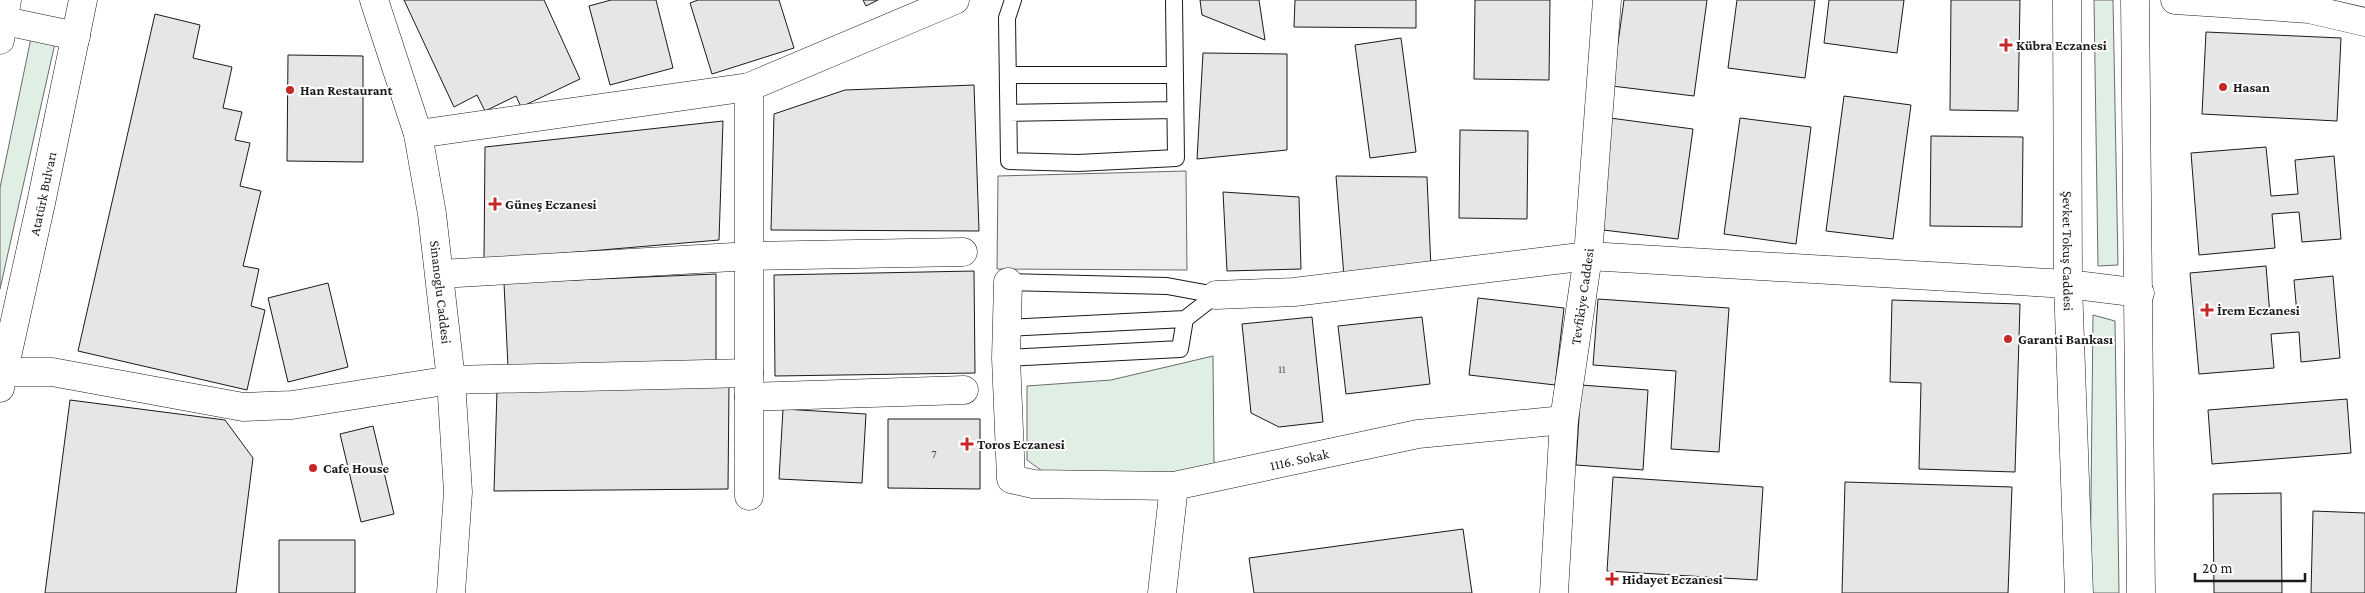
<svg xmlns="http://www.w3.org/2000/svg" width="2365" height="593" viewBox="0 0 2365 593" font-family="'Crimson Pro',serif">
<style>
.green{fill:#e0efe3;stroke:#6a6a6a}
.parking{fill:#ededed;stroke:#6a6a6a}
.building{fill:#e6e6e6;stroke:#1a1a1a}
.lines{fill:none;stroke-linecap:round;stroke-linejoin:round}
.lane-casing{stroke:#1a1a1a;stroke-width:18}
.street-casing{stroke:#1a1a1a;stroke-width:29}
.secondary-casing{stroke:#1a1a1a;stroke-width:29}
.lane{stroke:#fff;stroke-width:16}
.street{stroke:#fff;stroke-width:28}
.secondary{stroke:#fff;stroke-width:28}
.poi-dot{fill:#c62828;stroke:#fff;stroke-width:2}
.labels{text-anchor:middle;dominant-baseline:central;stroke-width:4;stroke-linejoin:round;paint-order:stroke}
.number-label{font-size:11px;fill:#4d4d4d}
.poi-label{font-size:14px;font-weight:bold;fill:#1a1a1a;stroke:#fff;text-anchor:start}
.street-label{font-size:14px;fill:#1a1a1a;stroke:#fff}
</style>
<rect width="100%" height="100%" fill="#fff"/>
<path class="green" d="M2094,0h19l5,265 -20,1z
M31,38l24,5 -55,246v-101z
M2093,315l22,6 4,272h-29z
M1213,356l1,108 -38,12 -134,-5 -15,-11v-74l84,-6z"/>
<path class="parking" d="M1186,171l1,99 -190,-1 1,-93z"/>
<path class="building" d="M404,0h140l36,79 -59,28 -5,-11 -31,15 -8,-16 -23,12z
M611,0h45l17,68 -63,17 -21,-79z
M698,0h81l15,48 -82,26 -22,-71z
M863,0h15l-12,6z
M1200,0h59l6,40 -63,-25z
M1295,0h121v28l-122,-1z
M1475,0h75l-1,80 -75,-1z
M1624,0h83l-13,96 -82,-10z
M1737,0h78l-10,78 -77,-10z
M1829,0h75l-7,53 -73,-10z
M1951,0h69l-2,111 -68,-1z
M155,14l45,11 -7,33 39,9 -9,41 19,4 -7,28 15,3 -10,43 21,5 -18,75 16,3 -8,37 14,4 -18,80 -169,-39z
M2206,32l135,6 -4,83 -135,-7z
M1401,38l15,114 -46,6 -15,-113z
M1203,53l84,1v96l-90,9z
M288,55l75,1v106l-76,-1z
M974,85l5,146 -208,-1 3,-116 71,-24z
M1844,96l67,9 -18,134 -67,-8z
M1610,118l83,11 -15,110 -83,-10z
M1740,118l71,9 -15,117 -72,-10z
M723,121l-4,119 -235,20 1,-113z
M1460,130l68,1 -1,88 -68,-1z
M1931,136l92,1 -1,90 -92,-1z
M2266,147l5,49 27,-2 -3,-34 39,-4 7,83 -39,3 -3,-30 -27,2 3,34 -76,7 -8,-102z
M1336,176l91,1 4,91 -87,9z
M1223,192l76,5 2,72 -74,2z
M2266,266l4,50 27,-2 -3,-34 39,-4 7,82 -39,4 -2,-30 -28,2 3,34 -75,6 -9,-101z
M974,271l1,102 -200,3 -1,-101z
M716,274v95l-208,-2 -4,-84z
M328,283l20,84 -60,15 -20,-84z
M1478,298l86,10 -9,77 -86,-10z
M1598,299l131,9 -10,144 -48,-3 5,-78 -83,-6z
M1892,300l128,4 -5,168 -96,-3 2,-86 -31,-1z
M1312,317l11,105 -44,5 -28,-14 -9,-89z
M1422,317l8,67 -84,10 -8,-68z
M729,385l-1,104 -234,2 3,-101z
M1581,385l67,5 -5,80 -67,-5z
M2347,399l4,54 -139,11 -4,-54z
M70,400l155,20 28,38 -17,135h-191z
M783,409l83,5 -4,69 -83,-4z
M888,419h92v70l-92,-1z
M373,426l21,88 -33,8 -21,-88z
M1613,477l150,10 -6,93 -150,-9z
M1845,482l167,5 -4,106h-166z
M2281,493l1,100h-68l-1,-99z
M2313,511l52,2v80h-54z
M1463,529l9,64h-218l-5,-35z
M279,540h76v53h-76z"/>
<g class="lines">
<g class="lane-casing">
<path id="lane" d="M1013,0l-6,18 2,143 69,2 98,-5 -2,-158
M1008,75h167
M1009,113l166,-3
M1008,282l159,4 49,9
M1007,328l178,-9 31,-24
M1006,358l174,-9 5,-30"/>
</g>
<g class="street-casing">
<g id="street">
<path id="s1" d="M374,0l44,134 14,80 19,166 7,112 -7,101"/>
<path d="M2175,0l134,9 56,13"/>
<path d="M0,20l76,16"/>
<path d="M749,87l206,-87"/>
<path d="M418,134l331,-47v409"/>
<path d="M440,274l311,-18 212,-4"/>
<path id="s2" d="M1008,282l-2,76 5,121 22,5 141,2 244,-52 146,-14"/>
<path d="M1216,295l78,-3 294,-36 480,28 72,9"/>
<path d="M3,372h49l191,35 49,-2 159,-25 298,-7"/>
<path d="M749,397l215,-7"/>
<path d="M1162,593l12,-107"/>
</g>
</g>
<g class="secondary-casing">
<g id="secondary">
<path id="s3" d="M2067,0l1,284 11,309"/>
<path d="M2135,0l6,593"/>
<path d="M0,40l7,-40"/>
<path id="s4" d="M0,388l41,-185 42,-203"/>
<path id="s5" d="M1554,593l10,-173 24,-164 19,-256"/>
</g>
</g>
<use href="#lane" class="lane"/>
<use href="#street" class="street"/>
<use href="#secondary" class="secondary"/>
</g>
<g class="poi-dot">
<path d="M2003.5 37.5h5v5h5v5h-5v5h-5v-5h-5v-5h5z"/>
<circle cx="2223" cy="87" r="5"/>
<circle cx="290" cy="90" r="5"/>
<path d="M492.5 196.5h5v5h5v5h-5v5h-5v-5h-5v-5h5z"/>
<path d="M2204.5 302.5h5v5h5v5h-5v5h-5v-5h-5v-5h5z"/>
<circle cx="2008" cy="339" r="5"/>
<path d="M964.5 436.5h5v5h5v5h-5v5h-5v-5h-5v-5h5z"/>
<circle cx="313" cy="468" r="5"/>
<path d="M1609.5 571.5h5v5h5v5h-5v5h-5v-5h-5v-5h5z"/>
</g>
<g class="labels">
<g class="number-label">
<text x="1282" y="369">11</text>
<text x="934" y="454">7</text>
</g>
<g class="poi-label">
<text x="2016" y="45">Kübra Eczanesi</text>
<text x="2233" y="87">Hasan</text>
<text x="300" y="90">Han Restaurant</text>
<text x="505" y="204">Güneş Eczanesi</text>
<text x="2217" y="310">İrem Eczanesi</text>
<text x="2018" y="339">Garanti Bankası</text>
<text x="977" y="444">Toros Eczanesi</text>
<text x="323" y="468">Cafe House</text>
<text x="1622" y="579">Hidayet Eczanesi</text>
</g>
<g class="street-label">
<text stroke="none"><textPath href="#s4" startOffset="199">Atatürk Bulvarı</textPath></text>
<text stroke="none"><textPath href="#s3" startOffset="251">Şevket Tokuş Caddesi</textPath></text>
<text stroke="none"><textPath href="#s1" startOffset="301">Sinanoglu Caddesi</textPath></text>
<text stroke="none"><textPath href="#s5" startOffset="298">Tevfikiye Caddesi</textPath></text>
<text stroke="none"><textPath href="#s2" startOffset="489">1116. Sokak</textPath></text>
</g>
</g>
<path d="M2195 573v8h110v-8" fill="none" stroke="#1a1a1a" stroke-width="2.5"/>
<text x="2202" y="573" font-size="15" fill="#1a1a1a" stroke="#ffffff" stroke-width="4" paint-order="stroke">20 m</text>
</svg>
